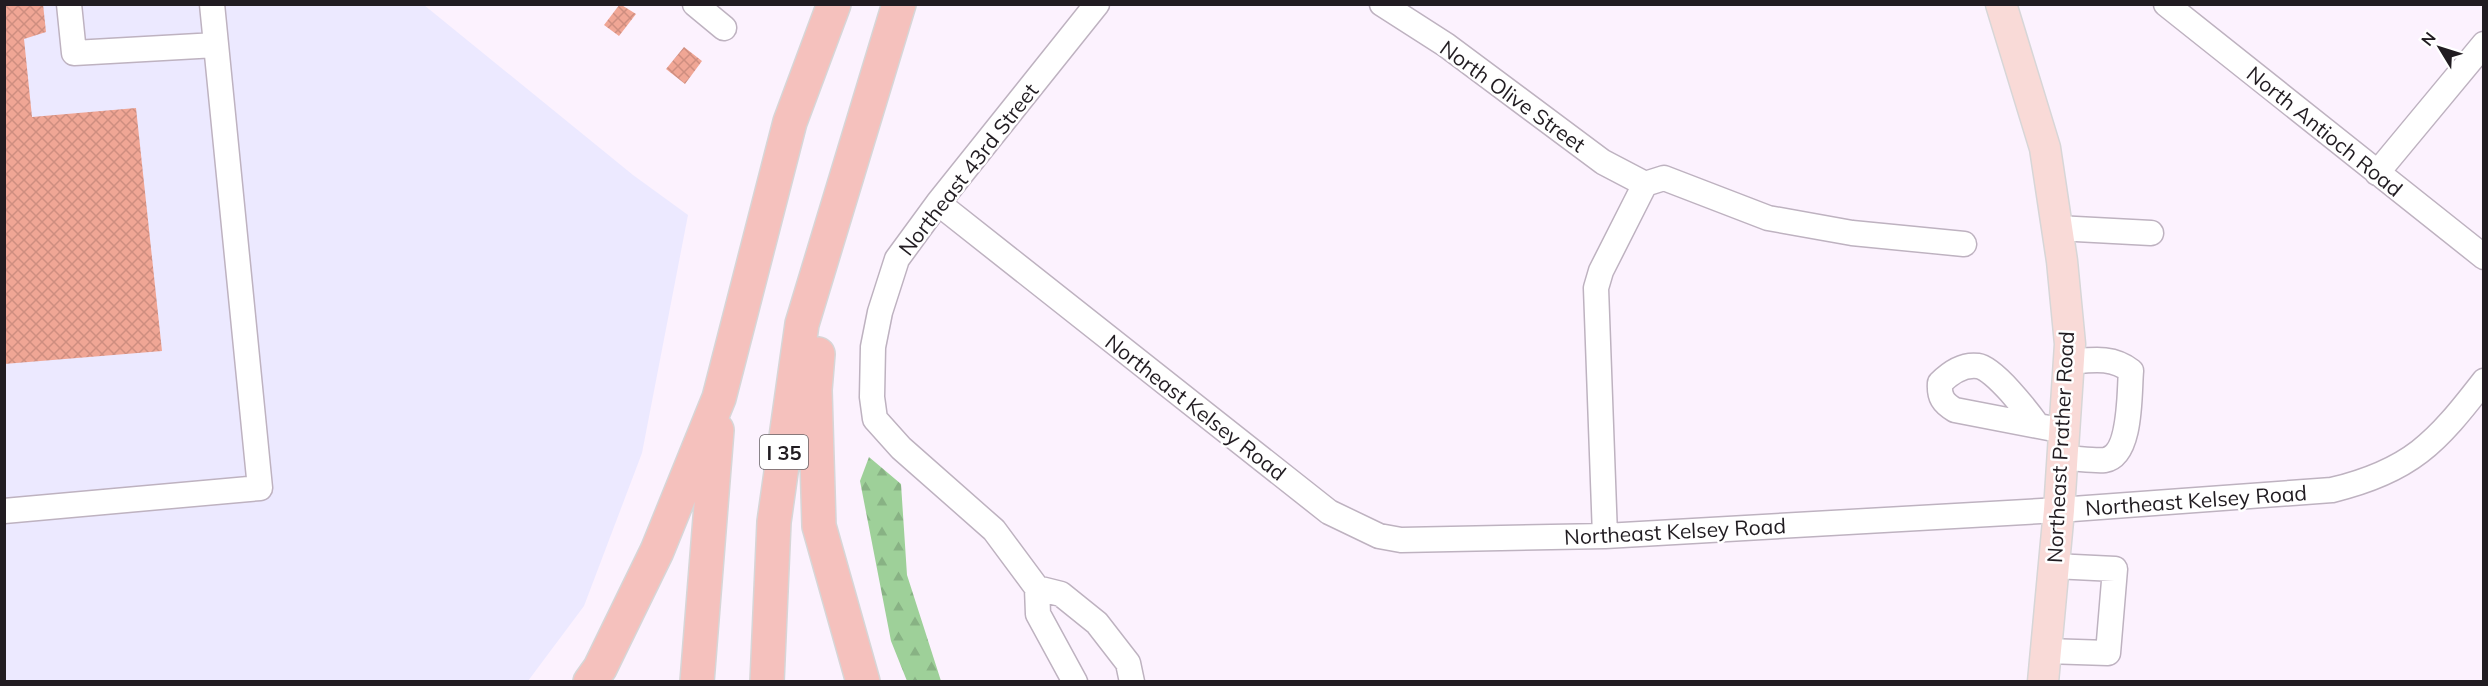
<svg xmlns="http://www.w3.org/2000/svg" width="2488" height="686" viewBox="0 0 2488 686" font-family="Mulish,sans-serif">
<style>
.commercial{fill:#ece9ff}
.forest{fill:url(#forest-firs)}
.building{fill:url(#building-cross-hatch)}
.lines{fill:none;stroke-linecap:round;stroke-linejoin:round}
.minor-casing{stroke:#beb2c0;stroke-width:27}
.major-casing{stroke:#d7d6d7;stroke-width:33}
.highway-casing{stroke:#d7d6d7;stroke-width:36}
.minor{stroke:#fff;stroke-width:24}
.major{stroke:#f9dad7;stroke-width:30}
.highway{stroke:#f5c1bd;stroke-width:33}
.labels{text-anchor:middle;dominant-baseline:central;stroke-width:5;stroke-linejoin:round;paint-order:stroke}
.shield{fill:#fff;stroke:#646064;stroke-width:1.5}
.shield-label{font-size:20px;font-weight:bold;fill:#211c21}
.street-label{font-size:21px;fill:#211c21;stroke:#fff}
</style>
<defs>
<pattern id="forest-firs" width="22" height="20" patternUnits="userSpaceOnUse" patternTransform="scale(1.5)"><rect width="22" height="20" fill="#9ed099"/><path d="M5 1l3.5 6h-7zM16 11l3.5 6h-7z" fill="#88b284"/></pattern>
<pattern id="building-cross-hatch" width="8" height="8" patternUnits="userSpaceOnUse" patternTransform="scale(1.5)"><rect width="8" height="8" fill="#f0a695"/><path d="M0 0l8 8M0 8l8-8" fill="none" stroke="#ce8e80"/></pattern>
</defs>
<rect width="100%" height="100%" fill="#fcf2fe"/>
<path class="commercial" d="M4,5h420l209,170 55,40 -46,238 -58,153 -56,75h-523z"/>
<path class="forest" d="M869,457l32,27 6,91 34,106h-34l-16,-40 -31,-160z"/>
<path class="building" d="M4,4h39l3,28 -22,7 8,78 104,-9 26,243 -158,13z
M620,4l16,10 -17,22 -15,-11z
M684,47l18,14 -17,23 -19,-15z"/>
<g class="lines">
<g class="minor-casing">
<path id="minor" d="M69,4l5,49 142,-8
M695,4l29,24
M1382,4l64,41 157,117 42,22
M2166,4l318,253
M2377,173l107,-129
M1645,184l19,-6 104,40 84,15 112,11
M938,203l391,309 50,24 22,4 204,-4 454,-26 273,-20c79,-19 104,-47 152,-109
M2057,228l94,5
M2038,426c-10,-14 -44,-58 -60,-60 -15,-2 -29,8 -38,17 -1,14 3,20 15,27l109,21
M2062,458c14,0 30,3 43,2 27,-5 24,-68 26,-89 -19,-15 -39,-11 -63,-9
M4,511l256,-23 -48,-484
M1605,536l-9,-248 5,-17 44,-87
M1037,588l24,6 36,29 31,40 4,19
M2046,651l62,2 7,-84 -61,-3
M1075,682l-37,-68 -1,-26 -43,-58 -93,-82 -26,-29 -3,-22 1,-50 7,-35 17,-53 41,-56 159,-199"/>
</g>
<g class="major-casing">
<path id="major" d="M2001,4l44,144 17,113 8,83 -11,166 -16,172"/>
</g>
<g class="highway-casing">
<path id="highway" d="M818,354l-3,36 4,136 44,156
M590,682l10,-14 57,-117 62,-153 71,-276 44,-118
M697,682l20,-252
M767,682l7,-160 28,-198 97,-320"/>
</g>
<use href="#minor" class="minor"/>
<use href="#major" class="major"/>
<use href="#highway" class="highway"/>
</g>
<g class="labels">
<rect class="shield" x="760" y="435" width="48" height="34" rx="4.5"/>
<g class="shield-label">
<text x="784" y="452">I 35</text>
</g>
<g class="street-label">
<text transform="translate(1513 96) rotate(36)">North Olive Street</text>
<text transform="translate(2325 131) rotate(39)">North Antioch Road</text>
<text transform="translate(968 169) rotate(-52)">Northeast 43rd Street</text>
<text transform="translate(1196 407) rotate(38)">Northeast Kelsey Road</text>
<text transform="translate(2060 447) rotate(-87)">Northeast Prather Road</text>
<text transform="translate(2196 500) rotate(-4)">Northeast Kelsey Road</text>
<text transform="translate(1675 531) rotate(-3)">Northeast Kelsey Road</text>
</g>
</g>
<rect width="2488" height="686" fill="none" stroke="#211c21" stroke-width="12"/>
<g transform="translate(2440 48) rotate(308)" stroke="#ffffff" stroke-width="4.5" paint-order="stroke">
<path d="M0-4.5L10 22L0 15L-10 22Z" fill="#211c21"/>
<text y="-9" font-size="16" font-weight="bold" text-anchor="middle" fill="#211c21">N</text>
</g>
</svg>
